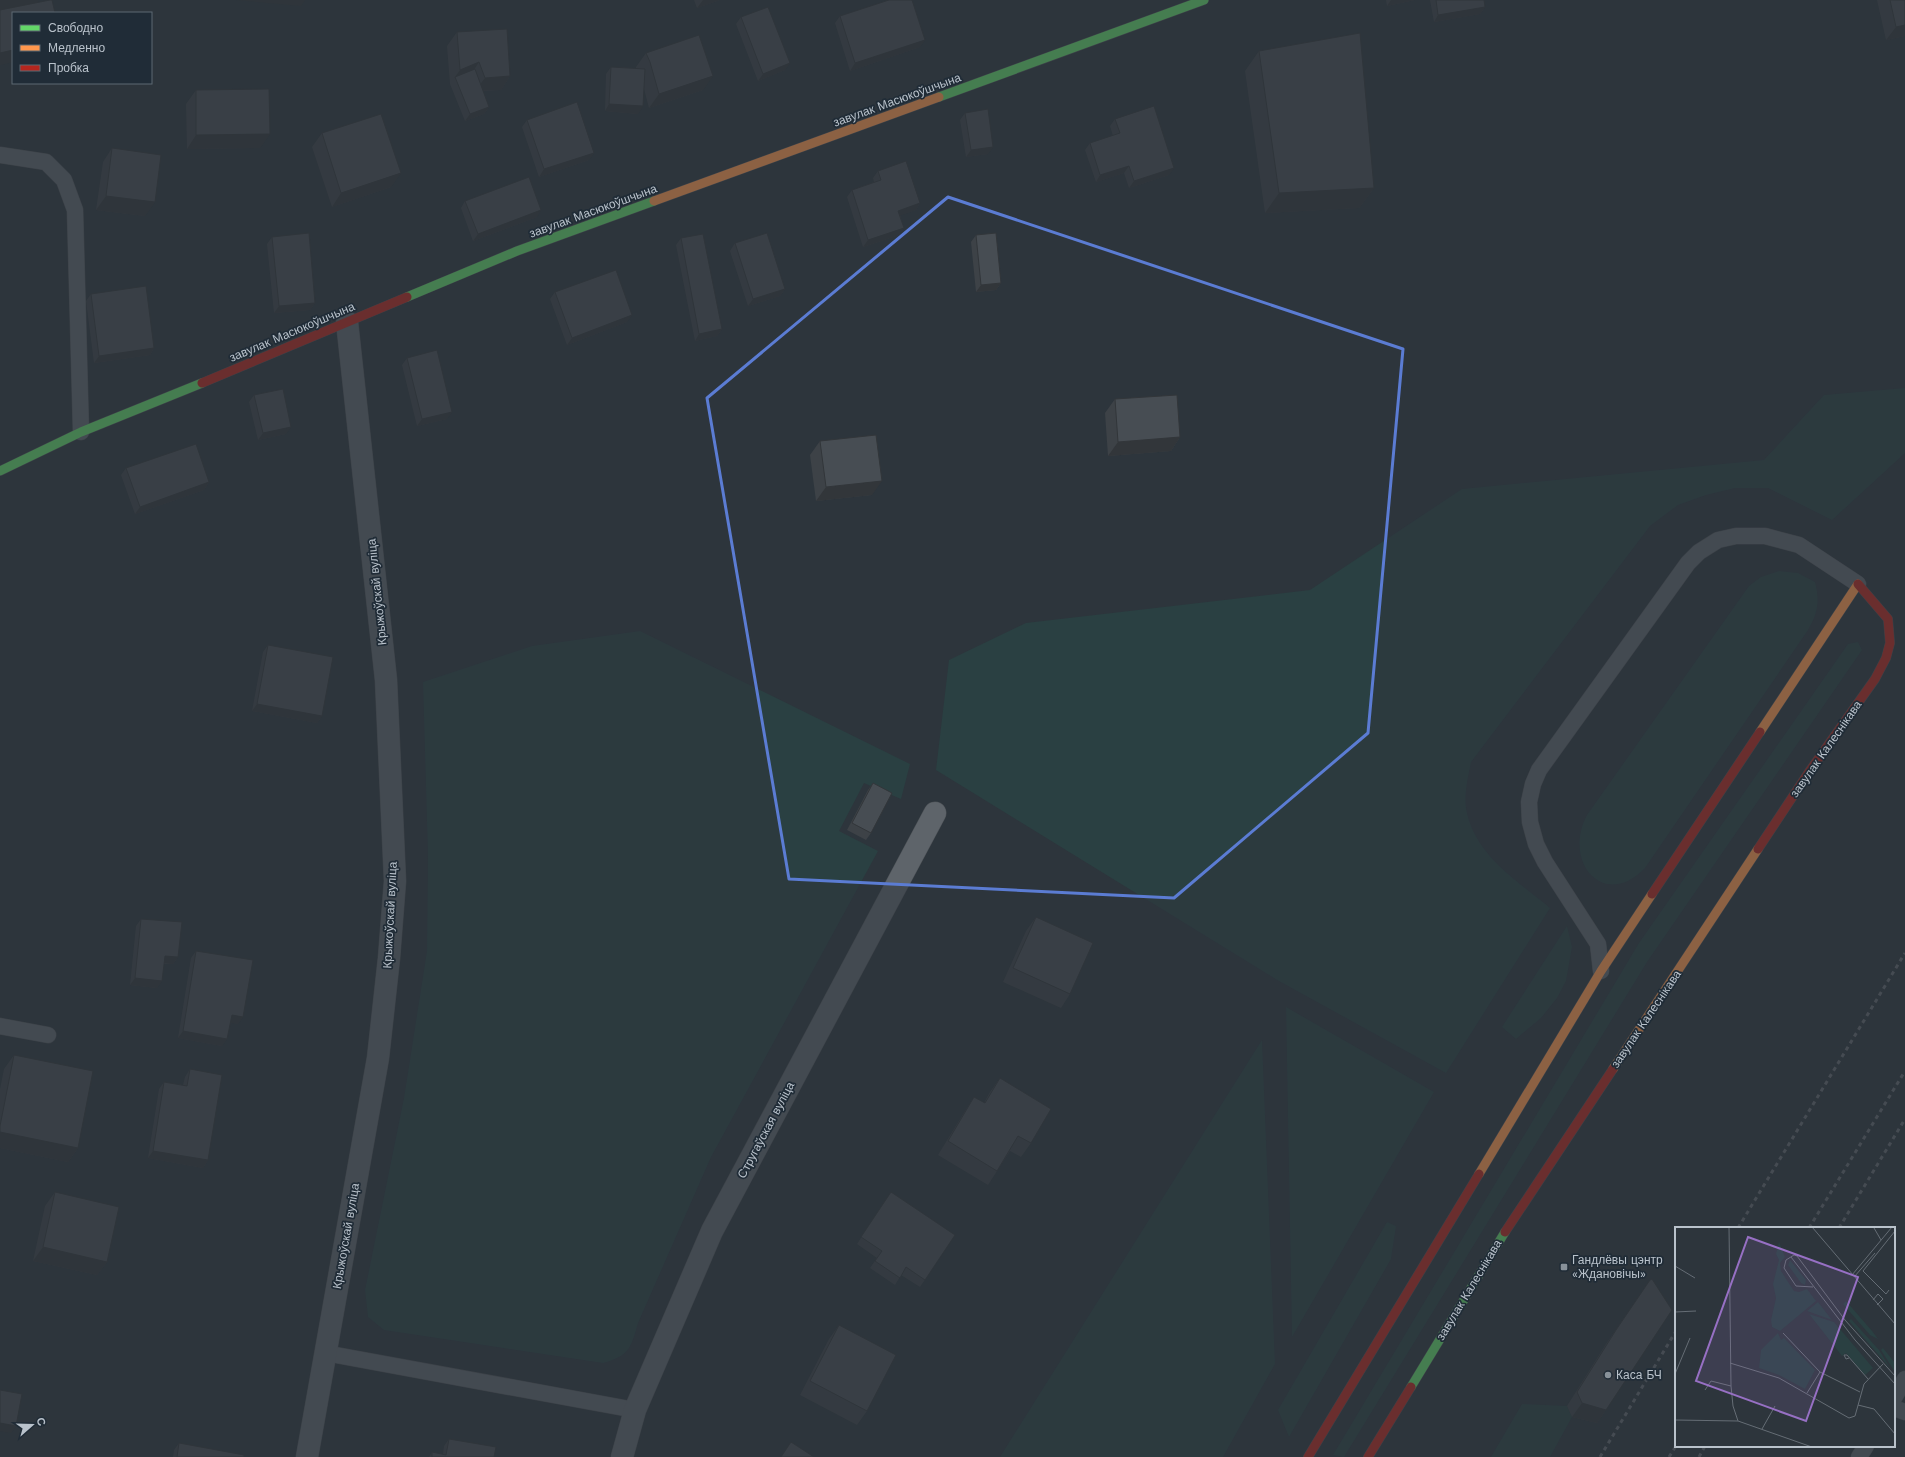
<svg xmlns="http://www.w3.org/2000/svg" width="1905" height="1457" viewBox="0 0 1905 1457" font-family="'Work Sans',sans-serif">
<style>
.green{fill:#2a4042}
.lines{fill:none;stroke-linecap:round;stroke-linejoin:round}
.lane-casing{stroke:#4c5156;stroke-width:17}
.street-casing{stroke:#4c5156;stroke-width:23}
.fast-casing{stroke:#4c5156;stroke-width:10}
.slow-casing{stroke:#4c5156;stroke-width:10}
.jam-casing{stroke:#4c5156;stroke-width:10}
.lane{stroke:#5e646a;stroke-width:16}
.street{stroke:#5e646a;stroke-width:22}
.fast{stroke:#63d668;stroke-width:9}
.slow{stroke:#ff974d;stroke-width:9}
.jam{stroke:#b3261e;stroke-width:9}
.rail{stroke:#62676d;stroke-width:3;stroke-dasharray:4 4;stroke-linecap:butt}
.wall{fill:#3d4247}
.shaded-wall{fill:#32363a}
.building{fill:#474d53;stroke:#32363a}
.marked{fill:none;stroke:#5b7cd3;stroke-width:3;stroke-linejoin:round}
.poi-dot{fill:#889199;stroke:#202c37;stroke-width:1.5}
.labels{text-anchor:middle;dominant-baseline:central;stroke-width:3.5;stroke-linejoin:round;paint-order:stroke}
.street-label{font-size:12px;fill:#b9c2cb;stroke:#202c37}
.poi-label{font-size:12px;fill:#b9c2cb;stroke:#202c37;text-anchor:start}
.inset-road{fill:none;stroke:#656d75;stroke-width:1}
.view{fill:#9770c4;fill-opacity:0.15;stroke:#9770c4;stroke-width:2}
.inset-edge{fill:none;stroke:#b9c2cb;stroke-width:2}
</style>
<rect width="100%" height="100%" fill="#2d353c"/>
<path class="green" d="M1905,388v65l-73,67 -64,-32h-33l-29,7 -28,10 -28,21 -179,236c-3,16 -8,35 -4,51 10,44 51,68 83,95l-104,165 -167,-92 -343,-211 13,-110 77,-37 284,-33 152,-101 302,-29 60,-65z
M1779,571l19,2 17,9c5,19 3,31 -7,48l-163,238c-41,43 -83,-6 -58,-53l162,-229 12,-9z
M640,631l270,133 -9,35 -37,-16 -25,48 39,20 -167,306 -73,166c-7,25 -9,33 -35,40l-219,-33 -16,-13 -3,-27 39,-192 23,-147 1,-95 -5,-174 109,-36z
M1858,642l4,8 -215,312 -303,495 -11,-2 306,-512 209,-299z
M1567,926l5,21 -6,34 -9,17 -16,20 -25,21 -14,-12z
M1286,1007l148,85 -142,245z
M1262,1040l13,324 -52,93h-223z
M1387,1222l9,4 -5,33 -102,178 -11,-27z
M1522,1404l45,2 5,11 -22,40h-59z"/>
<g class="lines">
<g class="lane-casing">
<path id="lane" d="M0,155l46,7 18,18 11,30 6,222
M1601,971l-3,-27 -53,-82 -9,-18 -6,-22 -1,-20 4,-18 6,-14 149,-207 11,-11 19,-12 18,-4h29l34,9 59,39
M0,1026l48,9
M325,1353l310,57
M1894,1398l11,-19
M1894,1408l11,4
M1859,1457l7,-11"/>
</g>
<g class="street-casing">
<path id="street" d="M307,1457l71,-399 11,-100 6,-77 -9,-201 -39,-358
M622,1457l13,-47 77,-179 223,-418"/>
</g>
<g class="fast-casing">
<path id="fast" d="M939,97l265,-97
M407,297l110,-46 137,-50
M0,471l81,-39 121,-49
M1411,1387l94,-155"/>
</g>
<g class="slow-casing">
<path id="slow" d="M654,201l285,-104
M1760,732l98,-148
M1613,1069l145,-220
M1479,1174l122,-203 51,-77"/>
</g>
<g class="jam-casing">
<path id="jam" d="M202,383l205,-86
M1758,849l51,-77 66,-93 11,-21 4,-15 -2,-24 -30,-35
M1652,894l108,-162
M1505,1232l108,-163
M1308,1457l171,-283
M1368,1457l43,-70"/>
</g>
<use href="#lane" class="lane"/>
<use href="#street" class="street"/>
<use href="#fast" class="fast"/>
<use href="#slow" class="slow"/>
<use href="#jam" class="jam"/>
<path class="rail" d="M1738,1228l167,-275
M1809,1228l96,-157
M1839,1228l66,-109
M1600,1457l76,-126
M1669,1457l7,-11
M1699,1457l6,-11"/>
</g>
<path class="wall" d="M694,0h26l-23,8z
M1386,0h29l-28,6z
M1430,0h54l1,7 -5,7 -46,8z
M1877,0h28v36l-19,4z
M840,16l80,31 -70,24 -15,-48z
M741,17l44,53 -27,11 -22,-57z
M457,32l53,44 -9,14 -18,1 6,16 -5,7 -19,7 -15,-37 -3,-38z
M1259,51l115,137 -15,20 -94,5 -20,-142z
M646,53l57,37 -54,18 -5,-19 -6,25 -33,-3 1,-37 5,-7 25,1v-1z
M196,90l64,58 -73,1 -1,-45z
M965,113l23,41 -22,3 -6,-37z
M1115,119l54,56 -40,13 -5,-15 -28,9 -11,-32 5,-7 23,-7 -3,-10z
M527,120l62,40 -50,17 -17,-50z
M322,133l69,54 -59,20 -20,-60z
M112,148l33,68 -49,-6 7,-48z
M878,171l42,32 -4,7 -16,5 4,13 -5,7 -36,12 -16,-50 5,-7 22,-8 -1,-4z
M465,201l72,16 -64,24 -12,-33z
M976,235l25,48 -5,7 -20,2 -5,-50z
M272,237l43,66 -5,7 -36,3 -7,-69z
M681,238l41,91 -5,7 -22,5 -19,-96z
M735,243l50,46 -5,7 -32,10 -18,-55z
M555,292l72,30 -60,23 -17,-46z
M91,294l63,54 -4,7 -56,8 -8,-62z
M407,358l40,61 -30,7 -15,-61z
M254,395l32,39 -28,6 -9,-38z
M1115,399l65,38 -9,14 -63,5 -3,-43z
M820,441l52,54 -56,6 -6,-46z
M126,468l83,14 -5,8 -69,24 -14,-39z
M268,645l54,71 -5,7 -65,-12 11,-59z
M873,783l-2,50 -5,7 -19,-10 21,-40z
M1036,917l34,77 -9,14 -58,-26 23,-51z
M141,919l37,38 -5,7h-9l-7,24 -27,-3 6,-59z
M196,951l42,73 -8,-2 -8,24 -44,-8 13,-80z
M14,1055l64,93 -10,14 -68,-14v-59l4,-20z
M190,1069l18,91 -5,8 -55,-10 11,-69 5,-7 19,3 2,-8z
M1000,1078l31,65 -10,14 -11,-6 -13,20 -9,14 -50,-30 27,-44 9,-14 10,6 6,-11z
M55,1192l52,70 -10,13 -64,-14 12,-55z
M886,1199l69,36 -35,52 -19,-12 -6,10 -25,-17 7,-10 -20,-14z
M1650,1280l-44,130 -9,13 -25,-6 -5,-11 39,-62z
M839,1325l28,86 -10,14 -57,-30 29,-56z
M449,1439l45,18h-65l3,-5 11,2 1,-8z
M179,1443l65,14h-71l1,-7z"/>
<path class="shaded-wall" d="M0,0h39l-4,6 -35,6z
M236,0h69l-4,6z
M703,0h17l-23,8z
M1391,0h24l-28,6z
M1485,7l-5,7 -46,8 4,-7z
M1905,25v11l-19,4 10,-13z
M925,40l-5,7 -70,24 5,-8z
M13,50v12l-13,3v-12z
M479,62l-9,14 -15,1 -5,7 10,-14z
M790,63l-5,7 -27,11 5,-7z
M510,76l-9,14 -26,1 10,-13z
M713,76l-10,14 -54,18 10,-14z
M609,104l34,2 -5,8 -33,-3z
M489,107l-5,7 -19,7 5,-7z
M270,134l-10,14 -73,1 9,-14z
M993,147l-5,7 -22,3 5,-7z
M594,153l-5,7 -50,17 5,-8z
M1129,166l-5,7 -28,9 4,-7z
M1174,168l-5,7 -40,13 5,-7z
M401,173l-10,14 -59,20 9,-14z
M1374,188l-15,20 -94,5 14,-20z
M106,196l49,6 -10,14 -49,-6z
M920,203l-4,7 -23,8 5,-7z
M541,210l-4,7 -64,24 5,-7z
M904,228l-5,7 -36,12 5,-7z
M1001,283l-5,7 -20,2 5,-7z
M785,289l-5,7 -32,10 5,-7z
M315,303l-5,7 -36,3 5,-7z
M632,315l-5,7 -60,23 5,-7z
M722,329l-5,7 -22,5 4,-7z
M154,348l-4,7 -56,8 5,-7z
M452,412l-5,7 -30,7 5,-7z
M291,427l-5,7 -28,6 5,-7z
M1180,437l-9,14 -63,5 10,-14z
M882,481l-10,14 -56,6 10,-14z
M209,482l-5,8 -69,24 5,-7z
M257,704l65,12 -5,7 -65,-12z
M165,956l13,1 -5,7 -13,-1z
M135,978l27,3 -5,7 -27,-3z
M232,1015l11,2 -5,7 -11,-2z
M183,1031l44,8 -5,7 -44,-8z
M0,1132l78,16 -10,14 -68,-14z
M153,1151l55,9 -5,8 -55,-10z
M43,1247l64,15 -10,13 -64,-14z
M1582,1403l24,7 -9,13 -25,-6z
M0,1423l16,3 -5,7 -11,-2z"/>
<path class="building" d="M50,0h2l3,13h-42v37l-13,3v-43z
M889,0h23l13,40 -70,23 -15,-47z
M1436,0h48l1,7 -47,8z
M1890,0h15v25l-9,2z
M768,7l22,56 -27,11 -22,-57z
M507,29l3,47 -25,2 -6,-16 -19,8 -3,-38z
M1360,33l14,155 -95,5 -20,-142z
M699,35l14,41 -54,18 -9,-32 -4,-9z
M611,67l34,2 -2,37 -34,-2z
M475,69l14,38 -19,7 -15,-37z
M269,89l1,45 -74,1v-45z
M577,102l17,51 -50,16 -17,-49z
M1154,106l20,62 -40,13 -5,-15 -29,9 -10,-32 30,-10 -5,-14z
M988,109l5,38 -22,3 -6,-37z
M381,114l20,59 -60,20 -19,-60z
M112,148l49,7 -6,47 -49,-6z
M906,161l14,42 -22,8 6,17 -36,12 -16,-50 29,-10 -3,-9z
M529,177l12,33 -63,24 -13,-33z
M309,233l6,70 -36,3 -7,-69z
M767,233l18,56 -32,10 -18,-56z
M996,233l5,50 -20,2 -5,-50z
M703,234l19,95 -23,5 -18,-96z
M616,270l16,45 -60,23 -17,-46z
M146,286l8,62 -55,8 -8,-62z
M437,350l15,62 -30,7 -15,-61z
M283,389l8,38 -28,6 -9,-38z
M1177,395l3,42 -62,5 -3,-43z
M876,435l6,46 -56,6 -6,-46z
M196,444l13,38 -69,25 -14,-39z
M268,645l65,12 -11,59 -65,-12z
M873,783l19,10 -21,40 -19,-10z
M1036,917l57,26 -23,51 -57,-26z
M141,919l41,3 -4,35 -13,-1 -3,25 -27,-3z
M196,951l57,9 -10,57 -11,-2 -5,24 -44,-8z
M14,1055l79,16 -15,77 -78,-16v-6z
M190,1069l32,6 -14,85 -55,-9 11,-69 23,4z
M1000,1078l51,31 -20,34 -13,-7 -21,35 -49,-30 26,-44 11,6z
M55,1192l64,15 -12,55 -64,-15z
M891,1192l64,43 -30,45 -19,-13 -6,11 -25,-17 7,-10 -21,-14z
M1652,1279l20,31 -66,100 -24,-7 -5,-11 39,-62 34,-50z
M839,1325l57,30 -29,56 -57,-30z
M0,1390l22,4 -6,32 -16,-3z
M449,1439l47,8 -2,10h-62v-5l14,3z
M791,1442l23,15h-33z
M179,1443l65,12v2h-67z"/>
<path d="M0 0H1905V1457H0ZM948,197l455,152 -35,384 -194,165 -385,-19 -82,-481z" fill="#2d353c" fill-opacity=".55" fill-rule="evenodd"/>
<path class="marked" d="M948,197l455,152 -35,384 -194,165 -385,-19 -82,-481z"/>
<g class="poi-dot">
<rect x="1560" y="1263" width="8" height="8" rx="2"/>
<circle cx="1608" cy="1375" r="4"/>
</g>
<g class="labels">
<g class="street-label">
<text transform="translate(897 100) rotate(-20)">завулак Масюкоўшчына</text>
<text transform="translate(593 211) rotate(-20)">завулак Масюкоўшчына</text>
<text transform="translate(292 332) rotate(-23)">завулак Масюкоўшчына</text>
<text transform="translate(377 592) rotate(-96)">Крыжоўскай вуліца</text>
<text transform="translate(1826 749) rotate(-55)">завулак Калеснікава</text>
<text transform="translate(390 915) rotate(-87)">Крыжоўскай вуліца</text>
<text transform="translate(1646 1019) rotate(-56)">завулак Калеснікава</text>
<text transform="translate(766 1130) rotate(-62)">Стругаўская вуліца</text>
<text transform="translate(346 1236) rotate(-80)">Крыжоўскай вуліца</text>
<text transform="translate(1469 1290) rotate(-59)">завулак Калеснікава</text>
</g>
<g class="poi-label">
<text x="1572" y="1260">Гандлёвы цэнтр<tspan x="1572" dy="14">«Ждановічы»</tspan></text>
<text x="1616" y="1375">Каса БЧ</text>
</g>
</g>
<g transform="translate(1675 1227)">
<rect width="220" height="220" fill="#2d353c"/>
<path d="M104,15l6,15 -5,6 1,8 13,20 5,1 8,-3 9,12 -36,30 -8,-4 -1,-7 5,-22 -3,-14 6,-24 -3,-6zM115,33l16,20 -1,5 -4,-2 -13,-18zM171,74l26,30 6,8 -8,-4 -27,-31zM143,75l14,18 -25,-9zM134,87l25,8 39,46 -8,7 -19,-22 -4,3zM176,92l28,31 11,18 -41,-47zM103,106l3,7 3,-2 31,32 -10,19 -26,-14 -20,-7 2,-18zM208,121l12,15v9l-14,-22z" fill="#2a4042"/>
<path class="inset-road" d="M54,0l2,159 2,20 5,15M137,0l83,97M199,1l7,12M116,30l64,83 40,44M0,39l20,12M177,48l40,-48M179,50l21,-24M138,60l-17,-1 -12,-18 2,-8 8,-5 3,1 48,64 50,56M214,63l-3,4 -23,-23 32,-40M198,73l5,-6 5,5 -6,6M0,85l21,-1M108,106l37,39 40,20M174,131l-3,1 -2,-4h3l21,24M55,136l49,15 70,40 6,-2 9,-32 19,-20M0,147l15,-36M30,163l6,-9 20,5M132,166l13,-21M183,178l16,4 21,25M0,193l63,1 74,26M87,202l13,-23"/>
<path class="view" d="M73,10l110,40 -52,144 -110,-40z"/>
<rect width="220" height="220" class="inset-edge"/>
</g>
<rect x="12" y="12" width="140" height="72" fill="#202c37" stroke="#5d6872"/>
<rect x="20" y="25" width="20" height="6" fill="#63d668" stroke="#5d6872"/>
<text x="48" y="32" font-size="12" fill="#b9c2cb">Свободно</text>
<rect x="20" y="45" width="20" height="6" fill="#ff974d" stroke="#5d6872"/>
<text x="48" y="52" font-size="12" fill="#b9c2cb">Медленно</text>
<rect x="20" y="65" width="20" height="6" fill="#b3261e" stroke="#5d6872"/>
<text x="48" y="72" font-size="12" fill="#b9c2cb">Пробка</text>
<g transform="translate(32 1425) rotate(70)" stroke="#202c37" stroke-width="3" paint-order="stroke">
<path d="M0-3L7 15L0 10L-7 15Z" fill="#b9c2cb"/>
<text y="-6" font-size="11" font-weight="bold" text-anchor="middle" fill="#b9c2cb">С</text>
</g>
</svg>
